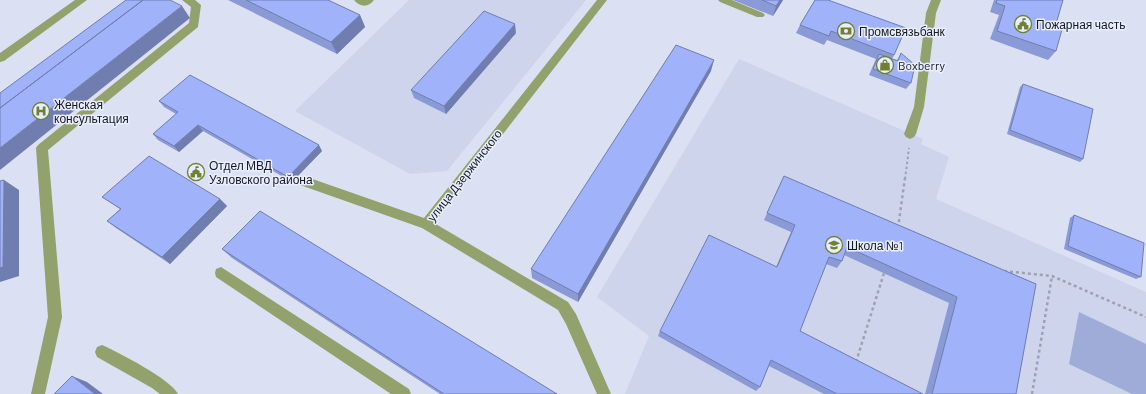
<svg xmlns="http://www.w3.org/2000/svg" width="1146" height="394" viewBox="0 0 1146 394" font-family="Barlow,sans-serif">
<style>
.built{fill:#cdd4ec}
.green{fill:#9facd7}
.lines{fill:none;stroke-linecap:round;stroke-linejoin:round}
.path-far1{stroke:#9ea2b0;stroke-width:2;stroke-dasharray:2.5 2.5;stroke-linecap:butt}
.path{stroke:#9ea2b0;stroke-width:2.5;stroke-dasharray:3 3;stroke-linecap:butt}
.minor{fill:#93a16d;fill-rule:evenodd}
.wall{fill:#8a9ad7}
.shaded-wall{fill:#707daf}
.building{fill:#a0b3fa;stroke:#707daf}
.labels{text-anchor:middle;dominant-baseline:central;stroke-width:3;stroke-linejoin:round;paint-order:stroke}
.poi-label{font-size:12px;fill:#16181e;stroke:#e9eeff;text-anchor:start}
.street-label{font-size:12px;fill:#16181e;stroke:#e9eeff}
</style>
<rect width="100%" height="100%" fill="#dbe1f2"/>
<path class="built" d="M409,0h177l-139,171 -37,3 -115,-63z
M739,59l184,80 -2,5 28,13 -13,42 210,93v102h-521l24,-58 -52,-39z"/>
<path class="green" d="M1079,312l67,32v50h-14l-63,-30z"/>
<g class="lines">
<path class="path-far1" d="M905,179l4,-31"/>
<path class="path" d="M898,228l7,-50
M1004,271l48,5 94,41
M856,362l28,-89
M1032,394l20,-118"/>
<path class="minor" d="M75,0h12l-83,61 -4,1v-9z
M182,0h13l6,5 -3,22 -150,123 14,167 -17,77h-14l17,-77 -12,-169 2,-3 151,-122 2,-16z
M354,0h20c-6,8 -14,7 -20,0z
M597,0h10l-173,223 134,79 8,12 35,80h-14l-31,-70 -8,-14 -136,-82 -122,-43 -2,-4 2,-4 4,-1 120,42z
M718,0h14l31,13 2,2 -2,2h-6l-37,-15z
M931,0h10l-5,13 -12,94 -8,27 -2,3 -4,2 -4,-2 -2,-3 10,-27 12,-94z
M221,267l188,122 2,5h-20l-175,-117 -1,-4 1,-4z
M102,345c16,7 70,35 76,49h-18l-8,-6 -55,-31 -2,-5 2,-5z"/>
</g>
<path class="wall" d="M228,0h100l32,15 5,12 -28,27z
M733,0h50l-10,16z
M815,0l79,55 -2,4 5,1 4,-7 10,30 -5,6 -37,-14 7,-16 -49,-19 -3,5 -28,-12 4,-8z
M994,0h69l-7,24v27l-8,9 -58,-21 9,-24 -9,-3z
M516,33l-70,81 -32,-16 -3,-8z
M711,71l-133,231 -46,-24 -1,-9z
M1023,84l60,75 -3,3 -73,-28 13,-47z
M159,101l163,50 -30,31 -89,-51 -24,21 -21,-12 -5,-6 23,-20 -12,-7z
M784,176l252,108 -20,110h-91l24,-91 -105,-48 -2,6 -5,7 -11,-4 -26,67 123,63h-99l-55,-28 -9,21 -4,4 -98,-55 2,-5 116,-64 15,-35 -27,-12z
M102,197l118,2 7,7 -57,58 -54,-36 -9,-7 13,-12z
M1074,215l67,62 -5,2 -72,-30 6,-31z
M222,249l335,145h-117l-208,-136z"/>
<path class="shaded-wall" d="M780,0h3l-10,16 3,-10z
M182,6l8,12 -190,152v-22z
M360,15l5,12 -28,27 -6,-12z
M515,24l1,9 -70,81 -2,-8z
M714,60l-3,11 -133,231v-8z
M198,125l5,6 -24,21 -5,-6z
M319,145l3,6 -30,31 -4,-5z
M4,180l15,10v86l-19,6v-14z
M220,199l7,7 -57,58 -8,-7z
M72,376l15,6 16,12h-8z"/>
<path class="building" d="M126,0h17l-143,108v-15z
M143,0h27l12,6 -182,142v-40z
M246,0h82l32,15 -29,27z
M762,0h18l-4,6z
M815,0h13l78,28 -12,27 -63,-24 -2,5 -29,-11z
M997,0h66l-7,24 7,2 -7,25 -59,-20 8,-25 -9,-3z
M484,11l31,13 -71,82 -33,-16z
M676,45l38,15 -136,234 -47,-25z
M901,53l14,12 -4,18 -38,-14 6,-15 19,7z
M190,75l129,70 -31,32 -90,-52 -24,21 -21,-12 25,-22 -19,-11z
M1023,84l70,25 -10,50 -73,-29z
M149,156l71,43 -58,58 -55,-36 14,-12 -19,-12z
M784,176l252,108 -20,110h-84l25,-97 -110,-50 -5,14 -13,-4 -29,74 123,63h-86l-66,-34 -11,27 -100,-56 49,-96 68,32 18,-42 -28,-12z
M4,180l-1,87 -3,1v-87z
M260,211l297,183h-113l-222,-145z
M1074,215l70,28 -3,34 -73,-31z
M72,376l23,18h-41z"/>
<defs>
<g id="civic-ring" transform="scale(0.9)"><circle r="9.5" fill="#e9eeff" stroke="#6f8131" stroke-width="1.5"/><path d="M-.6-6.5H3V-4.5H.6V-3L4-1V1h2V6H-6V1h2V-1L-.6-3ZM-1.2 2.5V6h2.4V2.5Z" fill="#6f8131"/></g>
<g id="bank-ring" transform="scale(0.9)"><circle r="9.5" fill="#e9eeff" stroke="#6f8131" stroke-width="1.5"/><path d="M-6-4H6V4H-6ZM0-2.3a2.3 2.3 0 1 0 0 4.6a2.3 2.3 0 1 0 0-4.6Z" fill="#6f8131"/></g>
<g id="shop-ring" transform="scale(0.9)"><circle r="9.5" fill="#e9eeff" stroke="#6f8131" stroke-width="1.5"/><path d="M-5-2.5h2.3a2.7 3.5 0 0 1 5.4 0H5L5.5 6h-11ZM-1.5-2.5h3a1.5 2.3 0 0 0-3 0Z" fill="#6f8131"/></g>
<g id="hospital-ring" transform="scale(0.9)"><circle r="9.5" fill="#e9eeff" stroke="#6f8131" stroke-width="1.5"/><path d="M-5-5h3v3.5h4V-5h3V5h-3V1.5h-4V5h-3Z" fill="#6f8131"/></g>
<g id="school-ring" transform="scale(0.9)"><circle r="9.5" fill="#e9eeff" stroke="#6f8131" stroke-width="1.5"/><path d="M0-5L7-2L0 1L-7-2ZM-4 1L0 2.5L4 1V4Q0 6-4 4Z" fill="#6f8131"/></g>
</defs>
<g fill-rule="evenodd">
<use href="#civic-ring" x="1023" y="24"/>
<use href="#bank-ring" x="846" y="31"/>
<use href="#shop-ring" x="885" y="65"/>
<use href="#hospital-ring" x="41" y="111"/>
<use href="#civic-ring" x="196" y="172"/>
<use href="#school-ring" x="834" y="245"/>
</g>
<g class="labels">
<g class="poi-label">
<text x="1036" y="24">Пожарная часть</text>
<text x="859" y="31">Промсвязьбанк</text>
<text x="898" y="65">Boxberry</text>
<text x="54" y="104">Женская<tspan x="54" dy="14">консультация</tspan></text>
<text x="209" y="165">Отдел МВД<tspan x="209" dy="14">Узловского района</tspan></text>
<text x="847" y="245">Школа №1</text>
</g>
<g class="street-label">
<text transform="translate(464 175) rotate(-52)">улица Дзержинского</text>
</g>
</g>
</svg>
